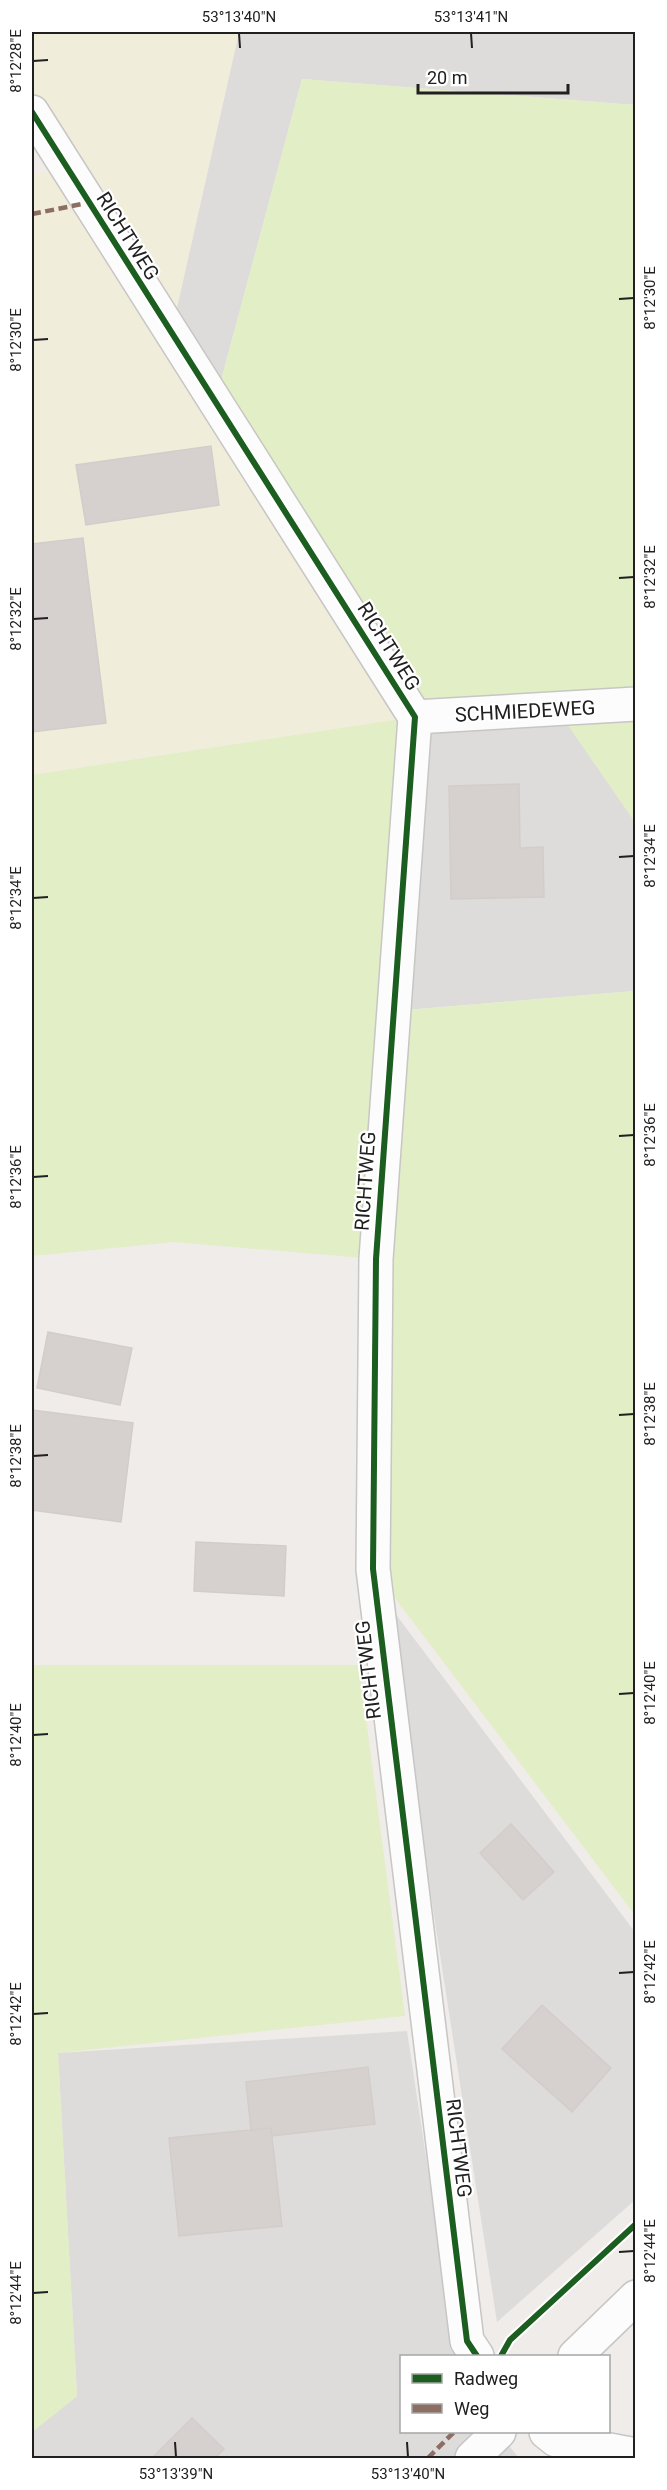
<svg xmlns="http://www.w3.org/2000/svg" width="667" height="2490" viewBox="0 0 667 2490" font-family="Roboto,sans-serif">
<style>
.residential{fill:#dedcda}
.farmland{fill:#f1eddb}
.grass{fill:#e2eec5}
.building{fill:#d6d1cf;stroke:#d2cdca;stroke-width:1.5}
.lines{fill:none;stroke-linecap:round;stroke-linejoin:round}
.minor-casing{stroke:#c7c6c5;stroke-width:36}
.tertiary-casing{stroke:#c7c6c5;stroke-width:36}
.path{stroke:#ecd9db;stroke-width:4;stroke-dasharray:3 3;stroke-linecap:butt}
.minor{stroke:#fdfcfc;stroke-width:33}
.tertiary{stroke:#fdfcfc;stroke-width:33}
.quiet{stroke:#8d6e63;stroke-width:4.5;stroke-dasharray:9 4.5;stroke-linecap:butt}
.cycleway-casing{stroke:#fff;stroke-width:10}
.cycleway{stroke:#1b5e20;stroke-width:6}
.ticks{fill:none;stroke:#202020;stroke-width:2}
.labels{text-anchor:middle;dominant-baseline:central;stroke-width:4.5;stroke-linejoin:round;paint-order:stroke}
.street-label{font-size:20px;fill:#202020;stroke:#fff}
.neatline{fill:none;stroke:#202020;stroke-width:2}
.ticks-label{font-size:15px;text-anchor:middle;fill:#202020}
</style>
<rect width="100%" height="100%" fill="#efece9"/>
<path class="residential" d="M239,32h396v73l-333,-26 -87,324 -44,-69z
M557,709l78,113v169l-241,20 21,-294z
M385,1600l250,332v268l-138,122z
M407,2031l49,325h-54v76h96l21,26h-487v-26l45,-36 -19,-343z"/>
<path class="farmland" d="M32,32h207l-68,302 244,383 -383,58v-600l34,-7 -34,-57z"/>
<path class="grass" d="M302,79l333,26v717l-78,-113 -142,8 -20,294 240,-20v924l-262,-346 3,-310 -202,-17 -142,14v-481l382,-58 -199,-314z
M32,1665h327l46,351 -347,37 19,343 -45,36z"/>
<path class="building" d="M211,446l8,59 -133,20 -10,-60z
M83,538l23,185 -74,9v-188z
M519,784l1,64 23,-1 1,50 -93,2 -2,-113z
M48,1332l84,16 -12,57 -83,-17z
M32,1410l101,13 -12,99 -89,-12z
M196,1542l90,4 -2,50 -90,-5z
M511,1824l43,48 -31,28 -43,-47z
M542,2005l69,63 -39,44 -70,-63z
M368,2067l7,57 -103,12 -1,-8 -20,2 -5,-48z
M271,2128l11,98 -103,10 -10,-98z
M192,2418l32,31 -9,9h-63z"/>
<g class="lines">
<g class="minor-casing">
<path id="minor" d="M32,112l383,605 -39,542 -3,310 94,772 10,15
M415,717l221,-13
M546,2432l10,8 80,15"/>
</g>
<g class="tertiary-casing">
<path id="tertiary" d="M575,2356l61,-59
M472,2458l27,-26"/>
</g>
<path class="path" d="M514,2336l122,-112"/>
<use href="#minor" class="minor"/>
<use href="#tertiary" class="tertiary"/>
<path class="quiet" d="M32,214l55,-11
M428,2458l26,-26"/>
<g class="cycleway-casing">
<path id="cycleway" d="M32,112l383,605 -39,542 -3,310 94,772 10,15
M501,2356l9,-16 126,-116"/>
</g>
<use href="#cycleway" class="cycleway"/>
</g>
<path class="ticks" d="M239,33l1,15M471,33l1,15M33,61l15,-1M619,299l15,-1M33,340l15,-1M619,578l15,-1M33,619l15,-1M619,857l15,-1M33,898l15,-1M619,1136l15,-1M33,1177l15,-1M619,1415l15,-1M33,1456l15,-1M619,1694l15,-1M33,1735l15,-1M619,1973l15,-1M33,2014l15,-1M619,2252l15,-1M33,2293l15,-1M175,2442l1,15M407,2442l1,15"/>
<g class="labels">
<g class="street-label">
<text transform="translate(128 236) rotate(58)">RICHTWEG</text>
<text transform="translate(389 646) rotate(58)">RICHTWEG</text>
<text transform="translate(525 711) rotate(-3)">SCHMIEDEWEG</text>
<text transform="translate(365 1181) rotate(-86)">RICHTWEG</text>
<text transform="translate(368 1670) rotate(-97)">RICHTWEG</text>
<text transform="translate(459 2148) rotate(83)">RICHTWEG</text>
</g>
</g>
<rect width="667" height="2490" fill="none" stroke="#ffffff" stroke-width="66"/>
<rect x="400" y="2355" width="210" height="78" fill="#ffffff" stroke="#a6a6a6" stroke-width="1.5"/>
<rect x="412" y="2374" width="30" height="9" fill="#1b5e20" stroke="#a6a6a6" stroke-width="1.5"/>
<text x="454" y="2385" font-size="18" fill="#202020">Radweg</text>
<rect x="412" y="2404" width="30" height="9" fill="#8d6e63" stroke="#a6a6a6" stroke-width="1.5"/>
<text x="454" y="2415" font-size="18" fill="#202020">Weg</text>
<path d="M418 84v9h150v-9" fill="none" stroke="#202020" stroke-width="3"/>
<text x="427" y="84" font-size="18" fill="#202020" stroke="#ffffff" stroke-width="4.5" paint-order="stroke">20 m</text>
<rect x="33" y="33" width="601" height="2424" class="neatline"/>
<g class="ticks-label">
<text x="239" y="22">53°13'40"N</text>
<text x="471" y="22">53°13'41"N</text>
<text transform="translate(16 61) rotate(-90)" y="5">8°12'28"E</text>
<text transform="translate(650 298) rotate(-90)" y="5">8°12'30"E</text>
<text transform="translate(16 340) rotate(-90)" y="5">8°12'30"E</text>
<text transform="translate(650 577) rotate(-90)" y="5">8°12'32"E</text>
<text transform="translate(16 619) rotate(-90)" y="5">8°12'32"E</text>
<text transform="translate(650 856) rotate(-90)" y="5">8°12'34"E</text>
<text transform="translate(16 898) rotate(-90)" y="5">8°12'34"E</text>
<text transform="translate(650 1135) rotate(-90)" y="5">8°12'36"E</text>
<text transform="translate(16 1177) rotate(-90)" y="5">8°12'36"E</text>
<text transform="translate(650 1414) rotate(-90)" y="5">8°12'38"E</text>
<text transform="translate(16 1456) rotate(-90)" y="5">8°12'38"E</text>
<text transform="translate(650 1693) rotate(-90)" y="5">8°12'40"E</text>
<text transform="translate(16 1735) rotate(-90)" y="5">8°12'40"E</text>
<text transform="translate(650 1972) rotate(-90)" y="5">8°12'42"E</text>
<text transform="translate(16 2014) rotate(-90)" y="5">8°12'42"E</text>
<text transform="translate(650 2251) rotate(-90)" y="5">8°12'44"E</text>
<text transform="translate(16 2293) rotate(-90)" y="5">8°12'44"E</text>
<text x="176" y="2479">53°13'39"N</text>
<text x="408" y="2479">53°13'40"N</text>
</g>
</svg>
